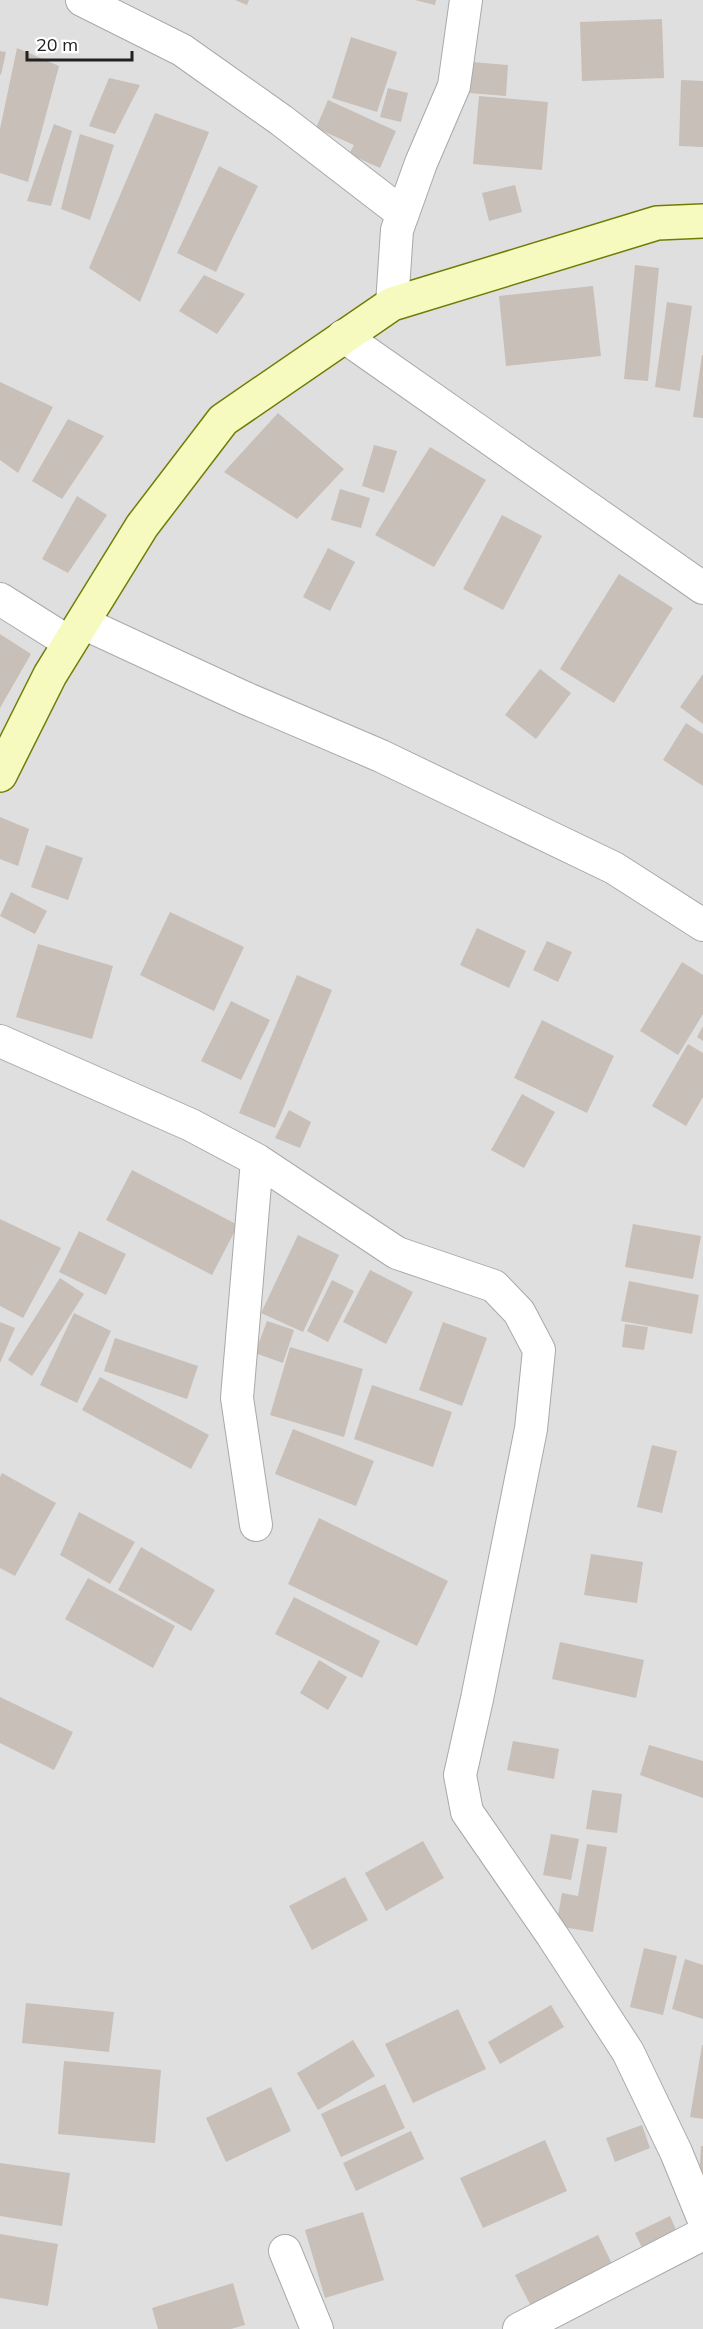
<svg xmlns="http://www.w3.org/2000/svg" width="703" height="2329" viewBox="0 0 703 2329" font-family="Mulish,sans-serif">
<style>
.residential{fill:#e0dfdf}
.building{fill:#c7bfb8}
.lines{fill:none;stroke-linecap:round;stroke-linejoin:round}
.street-casing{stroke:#a9a9a9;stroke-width:34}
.secondary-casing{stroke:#707d05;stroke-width:36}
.street{stroke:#fff;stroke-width:32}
.secondary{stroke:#f7fabf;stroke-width:33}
</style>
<rect width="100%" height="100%" fill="#f2efe9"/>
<path class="residential" d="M0,0h703v2329h-703z"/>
<path class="building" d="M235,0h14l-2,5z
M415,0h21l-1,5z
M662,19l2,59 -82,3 -2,-59z
M351,37l46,15 -20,60 -45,-14z
M17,48l42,18 -31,116 -28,-9v-44z
M0,51l6,1 -5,23 -1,-1z
M471,62l37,3 -2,31 -37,-3z
M109,78l31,7 -25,49 -26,-8z
M681,80l22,1v66l-24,-1z
M388,88l20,5 -7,29 -21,-5z
M479,96l69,6 -6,68 -69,-6z
M328,100l68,31 -16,37 -31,-14 5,-9 -38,-17z
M155,113l54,19 -69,170 -51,-34z
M54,124l18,7 -21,75 -24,-5z
M80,134l34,11 -24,75 -29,-11z
M219,166l39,20 -42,86 -39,-19z
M515,185l7,27 -33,9 -7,-28z
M635,265l24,3 -11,113 -24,-2z
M204,275l41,19 -28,40 -38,-23z
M593,286l8,70 -95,10 -7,-70z
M667,302l25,4 -12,85 -25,-4z
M702,355h1v63l-10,-1z
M0,382l53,25 -35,66 -18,-13z
M278,413l66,56 -47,50 -73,-47z
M68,419l36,17 -42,63 -30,-18z
M374,445l23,6 -13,42 -22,-7z
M430,447l56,33 -52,87 -59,-32z
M340,489l30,9 -9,30 -30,-8z
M77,496l30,19 -39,58 -26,-14z
M502,515l40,21 -39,74 -40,-21z
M328,548l27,14 -25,49 -27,-14z
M619,574l54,34 -59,95 -54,-34z
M0,634l31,20 -31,54z
M540,669l31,24 -35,46 -31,-24z
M703,674v50l-23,-17z
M686,723l17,11v52l-40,-26z
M0,817l29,12 -11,37 -18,-7z
M46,845l37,13 -15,42 -37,-13z
M11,892l36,19 -12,23 -35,-18z
M170,912l74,35 -30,64 -74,-36z
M477,928l49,23 -17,37 -49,-23z
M547,941l25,11 -14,30 -25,-12z
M38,944l75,22 -21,73 -76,-22z
M682,962l21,13v39l-25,41 -38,-24z
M297,975l35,15 -57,138 -36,-15z
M231,1001l39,19 -29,60 -40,-19z
M542,1020l72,36 -27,57 -73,-35z
M703,1026v15l-6,-4z
M688,1044l15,9v44l-17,29 -34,-20z
M522,1094l33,18 -31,56 -33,-18z
M289,1110l22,12 -11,26 -25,-10z
M132,1170l106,55 -26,50 -106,-55z
M0,1219l61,29 -38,70 -23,-12z
M633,1224l68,12 -8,43 -68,-12z
M79,1231l47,23 -20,41 -47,-23z
M298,1235l41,20 -36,77 -42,-19z
M370,1270l43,22 -27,52 -43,-22z
M60,1278l24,16 -52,82 -24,-16z
M332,1280l22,11 -26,51 -21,-11z
M629,1281l70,14 -7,39 -71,-13z
M74,1313l37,18 -34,72 -37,-18z
M267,1321l27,9 -11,33 -28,-10z
M0,1322l15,6 -15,35z
M443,1322l44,16 -25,68 -43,-16z
M625,1324l23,3 -4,23 -22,-3z
M115,1338l83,28 -11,33 -83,-28z
M290,1347l73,22 -19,68 -74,-22z
M100,1377l109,58 -18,34 -109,-59z
M372,1385l80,27 -19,55 -79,-28z
M293,1429l81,32 -18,45 -81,-32z
M652,1445l25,6 -15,62 -25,-6z
M2,1473l54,30 -41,73 -15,-8v-91z
M79,1512l56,30 -25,42 -50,-29z
M319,1518l129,63 -31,65 -129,-62z
M141,1547l74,43 -24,41 -73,-41z
M591,1554l52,8 -6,41 -53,-8z
M88,1578l87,48 -22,42 -88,-49z
M294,1597l86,44 -18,37 -87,-44z
M560,1642l84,18 -8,38 -84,-19z
M319,1660l28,17 -19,33 -28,-17z
M0,1697l73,35 -19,38 -54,-27z
M513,1741l46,8 -5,30 -47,-9z
M649,1745l54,16v37l-63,-23z
M592,1790l30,4 -5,39 -31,-4z
M551,1834l28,5 -8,41 -28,-5z
M423,1841l21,37 -58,33 -21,-38z
M587,1844l20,3 -14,85 -37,-6 6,-33 16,3z
M345,1877l23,43 -56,30 -23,-44z
M644,1948l33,8 -14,59 -33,-8z
M685,1959l18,6v54l-31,-10z
M26,2003l88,9 -5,40 -87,-9z
M551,2005l13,22 -64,37 -12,-22z
M458,2009l28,60 -73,34 -28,-59z
M353,2040l22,36 -57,34 -21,-37z
M702,2045h1v74l-13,-2z
M64,2061l97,9 -6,73 -97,-9z
M385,2084l20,44 -64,29 -20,-43z
M271,2087l20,44 -65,31 -20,-44z
M642,2125l8,23 -35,14 -9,-24z
M411,2131l13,28 -68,32 -13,-28z
M545,2140l22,51 -84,37 -23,-50z
M701,2146h2v35h-4z
M0,2163l70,10 -8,53 -62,-10z
M363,2212l21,68 -59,18 -20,-68z
M670,2216l11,25 -34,17 -12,-25z
M0,2234l58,10 -10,62 -48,-8z
M598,2235l18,37 -82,40 -19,-37z
M233,2283l12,42 -14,4h-73l-6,-21z"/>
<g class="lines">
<g class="street-casing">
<path id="street" d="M82,0l100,50 99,70 122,94
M392,304l5,-74 24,-67 33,-77 12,-86
M343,336l360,252
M0,599l70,44
M83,623l162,75 136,58 233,112 89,57
M0,1041l191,84 66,35 140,93 97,33 25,26 20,38 -8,79 -54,270 -17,76 7,37 85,123 76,117 48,100 27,66
M256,1525l-19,-127 20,-238
M285,2251l32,78
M519,2329l184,-95"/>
</g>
<g class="secondary-casing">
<path id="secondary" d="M0,775l50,-100 92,-149 81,-106 169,-116 265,-81 46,-2"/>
</g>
<use href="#street" class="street"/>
<use href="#secondary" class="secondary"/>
</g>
<path d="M27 51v9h105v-9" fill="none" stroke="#222222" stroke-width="3"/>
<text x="36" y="51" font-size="18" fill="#222222" stroke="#ffffff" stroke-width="4.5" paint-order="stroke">20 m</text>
</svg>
